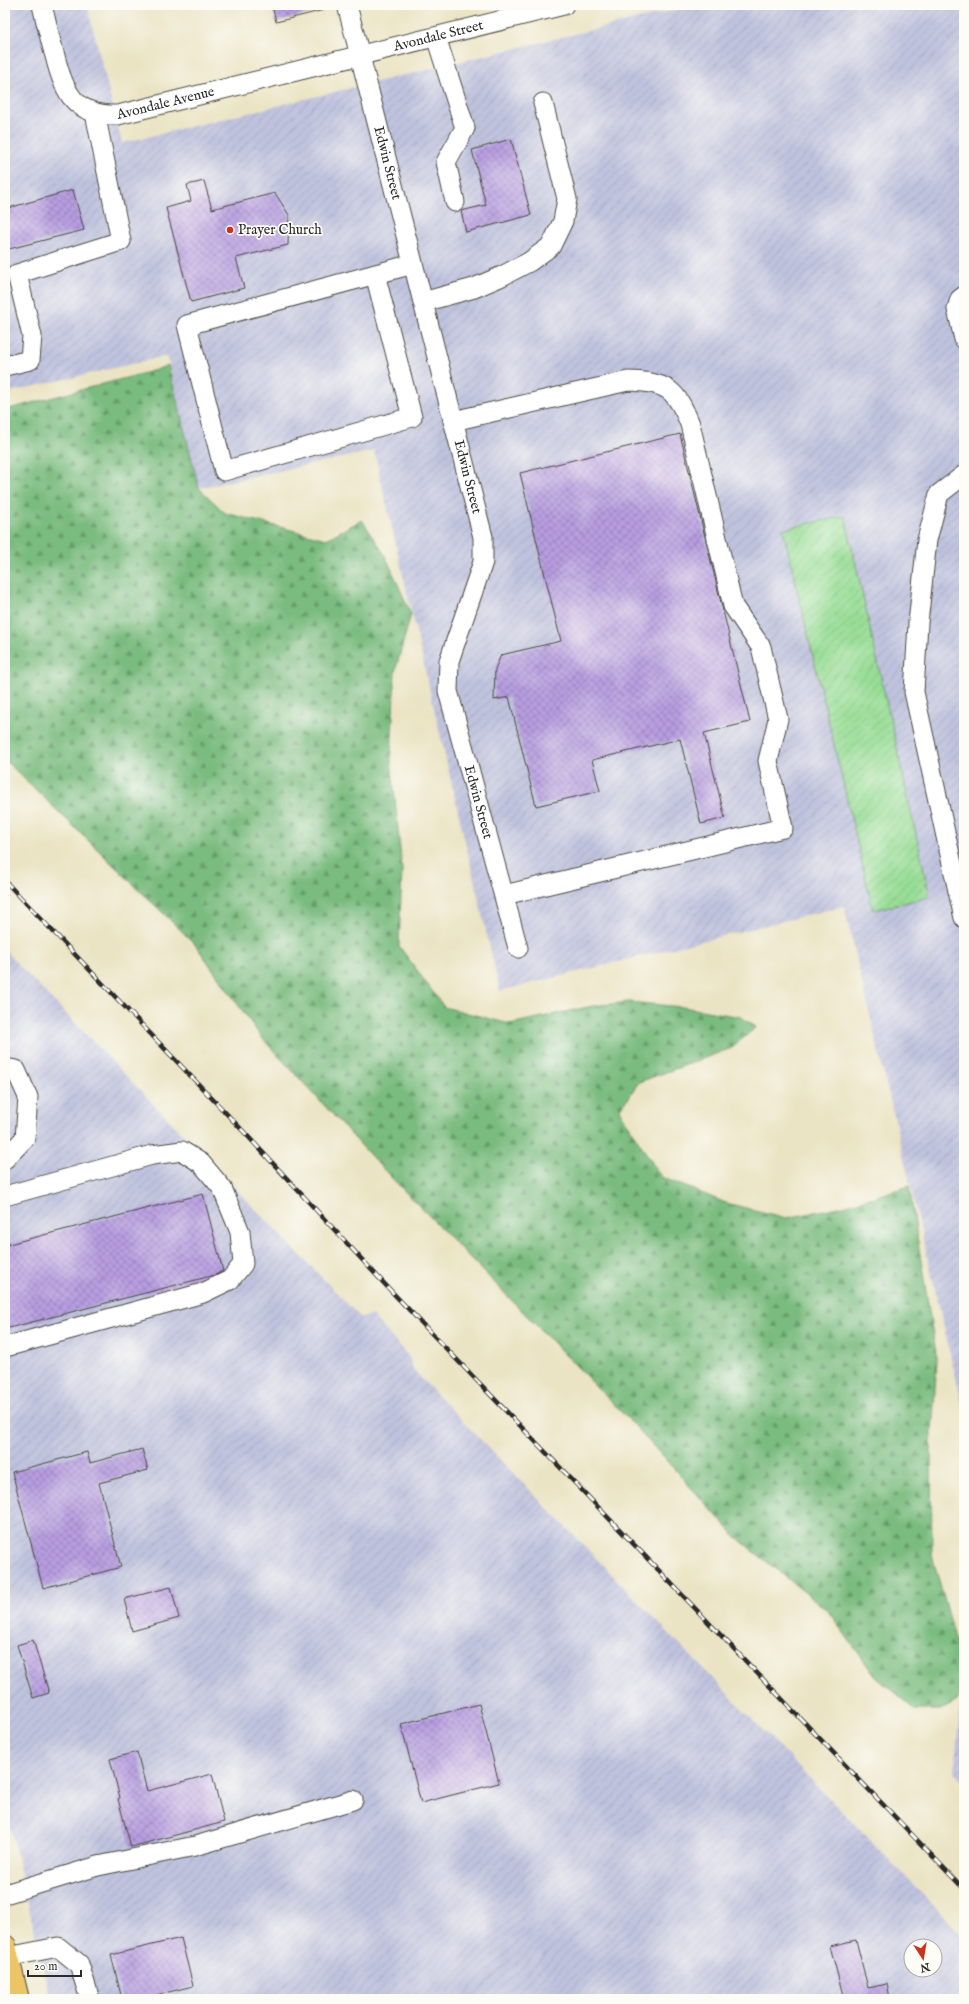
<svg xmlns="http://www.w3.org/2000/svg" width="969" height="2004" viewBox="0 0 969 2004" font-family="'IM FELL English',serif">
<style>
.industrial{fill:url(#industrial-furrows);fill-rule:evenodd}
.forest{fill:url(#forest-firs);stroke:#527455}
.garden{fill:url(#garden-furrows);stroke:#628460}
.building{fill:url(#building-cross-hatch)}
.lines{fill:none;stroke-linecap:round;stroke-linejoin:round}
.minor-casing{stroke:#484742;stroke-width:21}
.major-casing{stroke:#484742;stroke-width:24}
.minor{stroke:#fff;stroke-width:19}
.major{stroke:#edc569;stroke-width:22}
.rail-casing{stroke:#2b2b2b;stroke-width:4.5}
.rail{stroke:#fdfcf7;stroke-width:3;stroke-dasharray:9;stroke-linecap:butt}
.poi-dot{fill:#c8321e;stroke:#fdfcf7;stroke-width:1.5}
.labels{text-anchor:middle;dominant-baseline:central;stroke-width:3.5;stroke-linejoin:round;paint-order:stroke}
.street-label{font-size:14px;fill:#2b2b2b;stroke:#fdfcf7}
.poi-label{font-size:14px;fill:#2b2b2b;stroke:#fdfcf7;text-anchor:start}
</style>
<defs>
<pattern id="industrial-furrows" width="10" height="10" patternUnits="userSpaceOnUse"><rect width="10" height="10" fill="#bfc2dd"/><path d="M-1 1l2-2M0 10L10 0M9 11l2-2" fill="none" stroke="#a4a7be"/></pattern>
<pattern id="forest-firs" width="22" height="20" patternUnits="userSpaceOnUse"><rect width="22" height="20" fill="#7abc7f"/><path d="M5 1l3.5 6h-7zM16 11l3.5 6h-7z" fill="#649968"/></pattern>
<pattern id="garden-furrows" width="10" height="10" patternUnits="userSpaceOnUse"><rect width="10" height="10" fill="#98dd96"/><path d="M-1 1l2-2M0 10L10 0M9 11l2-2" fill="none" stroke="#83be81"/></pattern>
<pattern id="building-cross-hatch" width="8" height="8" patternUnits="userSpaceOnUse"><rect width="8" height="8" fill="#b89ee1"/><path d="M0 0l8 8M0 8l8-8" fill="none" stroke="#9681b7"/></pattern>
</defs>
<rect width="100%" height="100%" fill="#fdfcf7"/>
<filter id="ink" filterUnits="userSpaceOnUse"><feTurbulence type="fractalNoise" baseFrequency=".025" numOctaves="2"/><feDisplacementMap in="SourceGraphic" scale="8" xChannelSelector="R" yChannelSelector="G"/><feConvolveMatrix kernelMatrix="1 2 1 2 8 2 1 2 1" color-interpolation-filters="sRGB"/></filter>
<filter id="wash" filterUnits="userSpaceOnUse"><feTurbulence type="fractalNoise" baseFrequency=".012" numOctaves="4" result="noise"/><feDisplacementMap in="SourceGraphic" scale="16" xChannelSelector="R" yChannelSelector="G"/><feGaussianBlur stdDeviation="0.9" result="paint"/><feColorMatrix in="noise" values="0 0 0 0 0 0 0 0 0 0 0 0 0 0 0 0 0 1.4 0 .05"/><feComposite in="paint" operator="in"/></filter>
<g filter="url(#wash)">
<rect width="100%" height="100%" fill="#ebe4c4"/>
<path class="industrial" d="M5,5h82l35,138 574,-138h268v1407l-120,-506 -344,85 -126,-540 -176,37 -31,-132 -162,37z
M5,951l356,367 11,-3 37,42 4,13 551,567v62h-914l-45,-194zM911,1946h24v24h-24z
M964,1671v112l-10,-12z"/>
<path class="forest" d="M168,365l31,123 26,25 101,26 36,-19 23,35 26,59 -16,58 -4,87 11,110 -3,77 45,61 66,17 83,-18 36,-4 54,5 58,10 15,10 -24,21 -93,34 -20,28 42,67 65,26 61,15 57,-12 65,-20 28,174 -6,88 1,107 32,116v10l-8,21 -15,8h-26l-40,-34 -47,-65 -92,-74 -101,-111 -252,-257 -121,-131 -68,-95 -189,-183v-350l151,-40z"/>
<path class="garden" d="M845,516l85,381 -57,13 -90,-381z"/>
<g id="blocks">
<path class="building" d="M272,5h51l1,5 -48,12z
M511,139l20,76 -65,17 -5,-21 25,-6 -14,-55z
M204,181l8,28 63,-16 14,22 -1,30 -52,13 8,30 -53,14 -25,-94 25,-7 -4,-16z
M73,190l11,40 -79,20v-41z
M680,434l70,288 -46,11 21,85 -24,6 -21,-85 -88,21 8,31 -64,15 -27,-109 -15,3 1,-31 6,-14 60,-14 -41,-168z
M203,1194l20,77 -8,4 -210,54v-84z
M142,1449l6,21 -49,13 22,84 -78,21 -31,-116 75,-20 3,11z
M171,1587l8,31 -47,13 -8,-32z
M33,1640l16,53 -16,5 -16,-53z
M479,1704l20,79 -78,20 -20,-79z
M137,1752l10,39 65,-17 12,48 -93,25 -13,-48 2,-1 -10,-39z
M181,1938l12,48 -53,13h-18l-11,-44z
M856,1940l12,48 19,-4 3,15h-46l-14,-53z"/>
</g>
</g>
<g filter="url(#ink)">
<use href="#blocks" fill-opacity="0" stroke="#484742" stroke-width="1"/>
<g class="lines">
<g class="minor-casing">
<g id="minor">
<path id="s1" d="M42,5c4,17 8,34 13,51 9,37 20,60 63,59l446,-110"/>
<path id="s2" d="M347,5l136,532v25l-34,99 -1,30 70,257"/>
<path d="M436,37l29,91 -19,34 9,40"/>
<path d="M375,274l37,143 -188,54 -37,-146 226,-61"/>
<path d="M964,296l-4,3 -3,10 7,30"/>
<path d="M423,302l51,-14 28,-12 27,-14 22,-16 12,-25 4,-22 -24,-96"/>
<path d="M5,366l25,-6 2,-24 -15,-62 104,-33 -26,-128"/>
<path d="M453,421l175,-40c39,1 48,8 62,43l43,182 28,41 17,72 -10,42 15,67 -279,67"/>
<path d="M964,475l-25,19 -12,46 -9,83 -4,69 50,226"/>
<path d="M5,1068l11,2 12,27 -3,41 -20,21"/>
<path d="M5,1196l147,-41 30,-4 19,12 21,25 18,44 3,32 -13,16 -27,13 -198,54"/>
<path d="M5,1894l93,-28 97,-20 158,-46"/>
<path d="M8,1957l50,-10 21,17 11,35"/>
</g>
</g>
<g class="major-casing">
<path id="major" d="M5,1946l13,53"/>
</g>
<use href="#minor" class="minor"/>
<use href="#major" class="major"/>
<g class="rail-casing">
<path id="rail" d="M5,881l238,250 149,161 572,597"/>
</g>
<use href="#rail" class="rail"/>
</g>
</g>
<circle class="poi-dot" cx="230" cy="230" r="4"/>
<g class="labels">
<g class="street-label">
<text stroke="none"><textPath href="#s1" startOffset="479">Avondale Street</textPath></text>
<text stroke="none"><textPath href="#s1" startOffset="198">Avondale Avenue</textPath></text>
<text stroke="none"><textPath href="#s2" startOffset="163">Edwin Street</textPath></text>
<text stroke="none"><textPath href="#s2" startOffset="487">Edwin Street</textPath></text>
<text stroke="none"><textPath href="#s2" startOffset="824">Edwin Street</textPath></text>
</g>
<g class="poi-label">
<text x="238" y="230">Prayer Church</text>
</g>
</g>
<rect width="969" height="2004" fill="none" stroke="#fdfcf7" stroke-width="20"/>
<g transform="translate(923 1958) rotate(168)"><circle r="19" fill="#fdfcf7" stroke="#a9a8a5"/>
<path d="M0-3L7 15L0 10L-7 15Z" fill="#c8321e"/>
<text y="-6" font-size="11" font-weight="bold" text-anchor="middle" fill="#2b2b2b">N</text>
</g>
<path d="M28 1970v6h53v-6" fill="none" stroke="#2b2b2b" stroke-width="2"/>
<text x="34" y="1970" font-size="12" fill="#2b2b2b" stroke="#fdfcf7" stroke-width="3" paint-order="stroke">20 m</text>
</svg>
